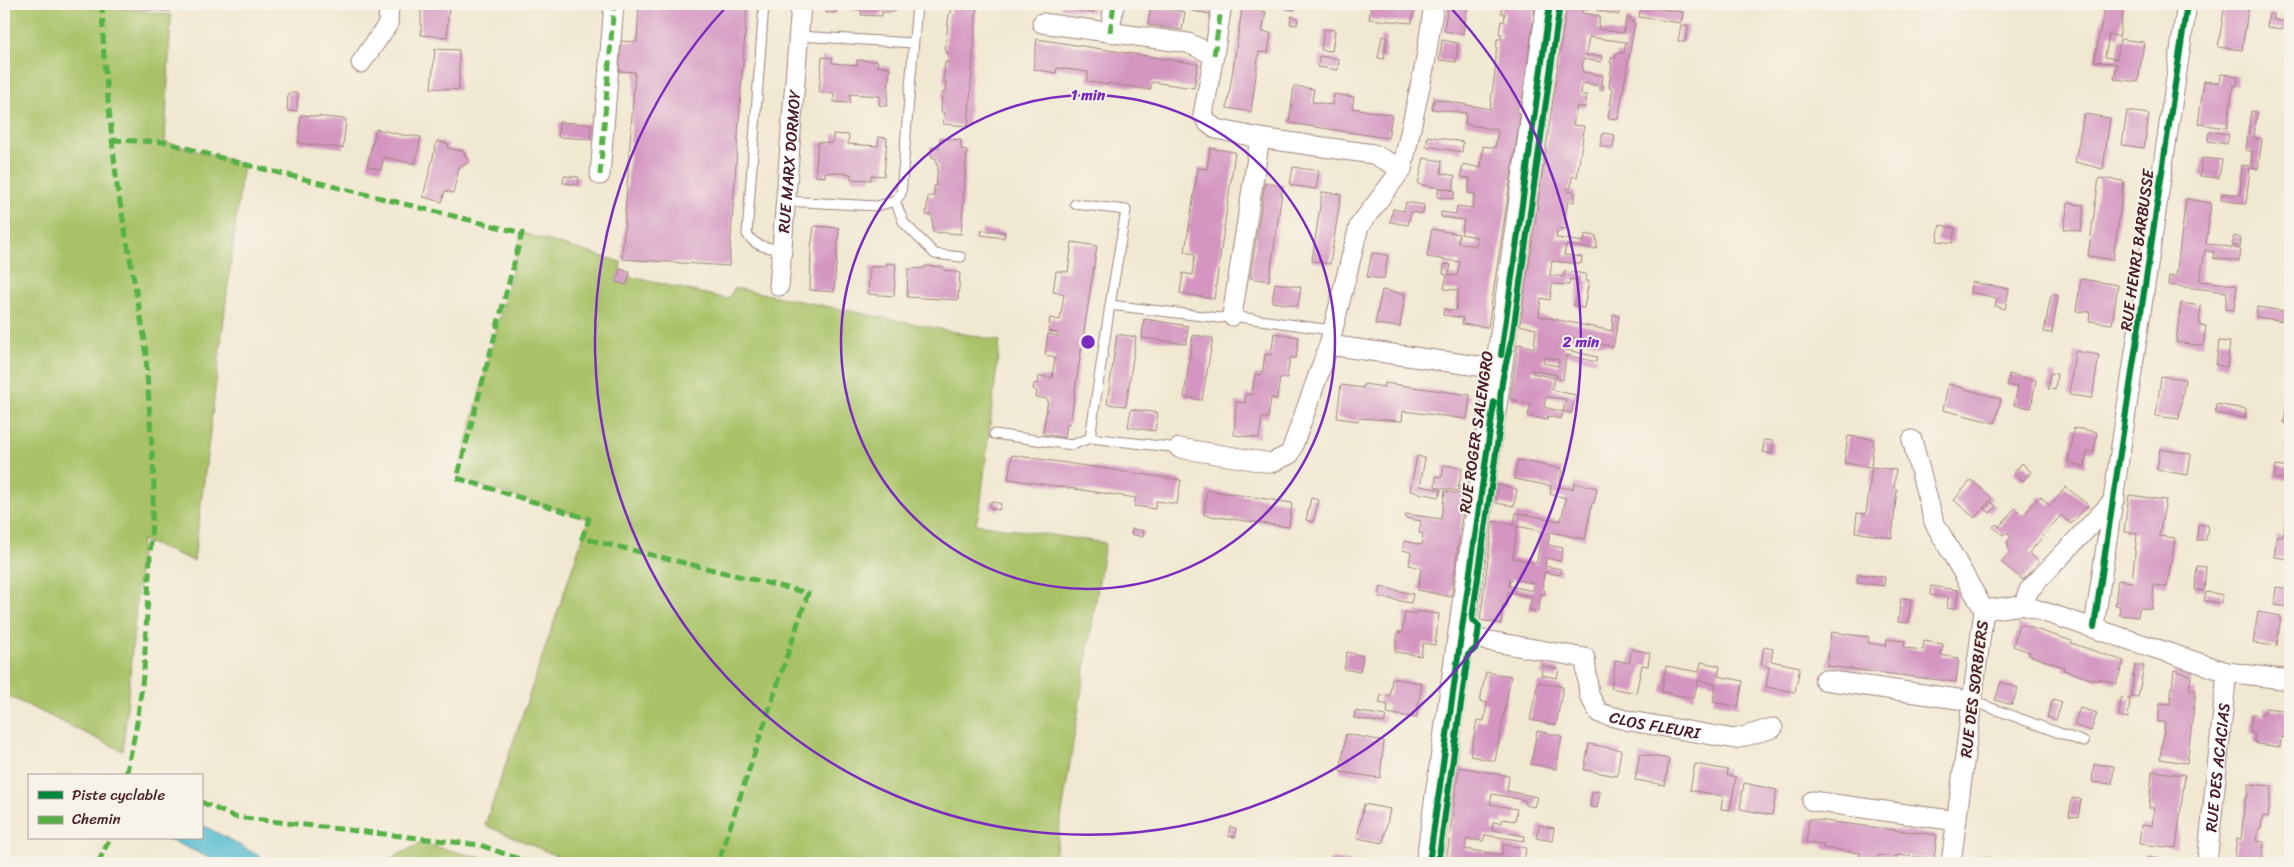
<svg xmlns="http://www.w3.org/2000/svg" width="2294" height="867" viewBox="0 0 2294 867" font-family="Sriracha,sans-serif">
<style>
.green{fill:#a9c268;stroke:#7a704a}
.water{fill:#52bbd0;stroke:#4e6d7e}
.building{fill:#d496c1;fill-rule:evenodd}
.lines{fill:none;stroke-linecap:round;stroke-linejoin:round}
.lane-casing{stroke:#9e847e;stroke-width:11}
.street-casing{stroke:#9e847e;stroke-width:21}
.secondary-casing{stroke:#9e847e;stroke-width:28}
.lane{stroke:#fff;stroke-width:9}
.street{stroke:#fff;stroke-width:19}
.secondary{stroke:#fff;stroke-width:26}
.quiet{stroke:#57b146;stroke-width:5;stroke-dasharray:10 5;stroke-linecap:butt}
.cycleway-casing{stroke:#f7f3e8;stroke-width:9}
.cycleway{stroke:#00873e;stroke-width:6}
.ring{fill:none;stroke:#7b2cbf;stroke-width:2.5}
.labels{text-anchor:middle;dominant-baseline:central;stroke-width:4;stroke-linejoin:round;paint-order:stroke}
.street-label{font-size:16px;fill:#4a1f2b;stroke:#f7f3e8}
.centre{fill:#7b2cbf;stroke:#f7f3e8;stroke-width:2.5}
.ring-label{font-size:15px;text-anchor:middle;font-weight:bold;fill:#7b2cbf;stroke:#f7f3e8;stroke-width:4;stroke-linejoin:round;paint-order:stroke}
</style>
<rect width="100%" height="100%" fill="#f7f3e8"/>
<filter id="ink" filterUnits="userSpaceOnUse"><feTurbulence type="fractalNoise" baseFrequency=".02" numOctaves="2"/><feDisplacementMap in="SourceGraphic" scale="10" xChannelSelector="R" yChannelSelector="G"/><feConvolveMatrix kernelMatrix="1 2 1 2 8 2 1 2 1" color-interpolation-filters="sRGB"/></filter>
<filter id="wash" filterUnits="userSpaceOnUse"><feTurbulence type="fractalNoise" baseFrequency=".0096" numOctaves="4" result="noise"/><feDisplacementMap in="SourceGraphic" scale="20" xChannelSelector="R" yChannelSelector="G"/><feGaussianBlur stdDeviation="1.12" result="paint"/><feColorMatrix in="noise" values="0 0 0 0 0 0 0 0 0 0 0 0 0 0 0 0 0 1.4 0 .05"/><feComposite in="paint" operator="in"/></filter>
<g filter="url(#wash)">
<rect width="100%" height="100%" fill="#f1e8d1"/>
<path class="green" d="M7,4h85l79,11 -6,127 78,22 -49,397 -52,-21 -19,211 -119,-57v-667z
M522,233l99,29 -2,12 108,25 8,-11 265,53 -20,167 -4,16 129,19 -51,320h-481l-88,-38 104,-306 -132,-40z
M421,843l81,20h-120z"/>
<path class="water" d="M201,824l71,39h-51l-55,-25h35z"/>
<g id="blocks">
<path class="building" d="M109,4h62l-1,7 -61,-5z
M421,4h28l-2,33 -26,-2z
M639,4h108l-18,262 -107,-7 13,-187 -16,-1 2,-30 16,1z
M826,4h70l-1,8h-13v4l-21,-1 1,-5 -26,-2v5h-10z
M952,4h25l-9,122 -25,-2 1,-12h-3l1,-19h3l1,-11h-3l2,-20 3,1v-11h-3l4,-39h2z
M1061,4h34l-1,9 -33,-5z
M1193,4h18l-1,10 -18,-3z
M1285,4h10l-1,6 -10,-2z
M1371,4h44l-3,19 -43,-4z
M1448,4h20l-5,30 -19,-3z
M1502,4h17l16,5 -13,93 -3,-1 -2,12 3,1 -1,10 -31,203 -26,-3 1,-6 -20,-3 1,-6 12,2 2,-21 -14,-1 3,-14 -4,-1 1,-10 7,1 -2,10 8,1 3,-14 -33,-5 5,-28 27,5 -1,9 18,3 1,-9 -16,-3 3,-14 -23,-3v-5l15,2 1,-8 15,2 3,-14 -7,-1 2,-15 -9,-1 2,-13 18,4 2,-22 12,2 3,-18 -33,-6 1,-11 -34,-4 2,-10 56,10 5,-37 2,-33h4l1,-5h-3l2,-13 3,1 1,-9h-4z
M1567,4h23l-1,6 -6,-1 -1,4 18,3 -2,13 25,4 4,-15h4v4l4,1 -17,96 -10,-1 5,-30 -4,-1 3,-24h-2l2,-6h4l1,-4h7l2,-11 -37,-5 -3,18 16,1 -1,6 -18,-3 -1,13 21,3 -1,11h2l-1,4h-3v-4l-18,-3 -1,12h6l-2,13 -8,-2 -4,19 11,1v4l-7,47 -5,-1 -1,12h-3l-1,3 8,1 -1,10 -6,-1 -4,24h2v4l-5,-1v3h-4l-1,7 28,4 1,-8 11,2 1,7 -1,6 -30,-4 -2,10 18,2 -1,7 -29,-3 -2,14 14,2 1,-6 21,3 -1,7h4l-5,27 -10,-2 5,-26 -9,-1 -1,6 -17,-1 -2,16 -9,-2 -2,18 73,15 1,-17 6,2 -6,31 -47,-11 -3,13 34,8 -1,5 -30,-7 -3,25 -6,-2v-3l-25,-5v3l23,5 -3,12 24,5 -5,18 -8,-2 3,-12 -20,-2 -2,10 19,5 -2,7 -13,-3 -1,4 -19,-4 3,-12 -21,-5 8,-55 16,4 2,-19 -16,-4zM1544,357l15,3 -1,6 -15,-3z
M1590,4h22l9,2 -3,9 -22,-5v-4z
M2098,4h26l-5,33 -10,-3 -4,23 12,2 3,-20 24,3 -6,40 -24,-3 3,-15 -23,-3 11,-54 -8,-1z
M2225,4h24l-7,46 -24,-3z
M2254,4h16v4l-16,-2z
M1151,6l34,6 -3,18 -34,-5z
M1641,6l42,6 -2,11 -42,-6z
M1242,9l24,3 -4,20 9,1 -3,20 -9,-1 -8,60 -24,-4z
M2269,14h5v6l16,2v8l-23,-3z
M1291,16l7,2 -1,7 -7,-1z
M1681,25l8,1 -4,16 -7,-1z
M1324,29l11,1 -3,21 -11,-1z
M1382,36l5,1 -3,22 -6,-1z
M1037,39l161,25 -4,24 -42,-6 -2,8 -42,-7v2l-21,-4 1,-9 -31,-4 -1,5 -23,-4z
M1442,40l16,3 -2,19 -17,-2z
M435,49l24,1v40l-28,-2z
M1319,56l20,3 -1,11 -20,-3z
M822,57l10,1v5l25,2v-5l21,1 -1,5 13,1 -3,39 -8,-1 1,-9 -30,-2v9l-16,-1v-9l-15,-1z
M2221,74l17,2 -1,10 -4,-1 -6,43 -29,-4 6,-43 16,2z
M1294,86l20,3 -2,13 20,3 2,-11 20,3 -2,11 40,7 -4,23 -99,-15z
M288,93h10l-1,18h-10z
M2127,111l22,3 -5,34 -22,-3z
M2251,111l6,1 -3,26 8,1 -4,30 -8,-1 -4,36 -25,-4 1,-7 18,2 2,-30 9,1 1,-15 -6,-1z
M2084,114l26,4 -7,51 -28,-7z
M301,115l45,4 -3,29 -45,-5z
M559,122l32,2 -1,15 -32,-2z
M376,129l27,6 18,2 -6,27 -31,-7 -3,13 -14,-4z
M2209,132l20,2 -2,10 -19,-3z
M1603,133l12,2 -2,13 -13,-2z
M833,134l16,1 -1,9 30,2 1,-9 8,1 -3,38 -13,-1v5l-20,-1v-5l-26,-2v5l-10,-1 3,-34 15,1z
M1428,136l35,6 -1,10 -36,-6z
M940,138l21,2v9l6,1 -6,84 -28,-2 -1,-17h-6l2,-19h6v-10h2l2,-21h-2v-7l-5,-1v-10l8,1z
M437,141l12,3 -2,4 16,3 6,11 -10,6 -6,25 -8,-2 -3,11 -19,-5z
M1210,148l25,4 -21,147 -34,-6 3,-20 9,2 3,-21 -10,-2 13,-84 9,1z
M1424,158l18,3 -1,12 14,3 -2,14 -35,-6z
M2202,158l20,2 -3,18 -19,-2z
M1293,167l26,4 -3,18 -26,-4z
M564,176l15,1 -1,8 -15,-2z
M2099,178l25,3 -11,79 -25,-4z
M1265,183l18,3 -14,95 -19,-3z
M1439,188l16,3 -2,8 -16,-2z
M1322,192l19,2 -11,70 -18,-3z
M2186,199l25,4 -5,40 35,6 -2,12 -26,-3 1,-6 -9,-2 -5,31 37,4 -3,25 -9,-1 2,-17 -59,-7 1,-9 7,1z
M1406,202l18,3 -1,9 -12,-2 -3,13 -18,-3 3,-13 11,2z
M2068,203l16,2 -3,26 -17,-2z
M1940,225l15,3 -2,15 -16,-2z
M814,226l25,2 -5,64 -24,-2 1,-42z
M982,230l23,2 -1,6 -23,-3z
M2234,236l7,2 -1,9 -8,-2z
M1072,242l25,4 -27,178 -3,-1 -2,15 -22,-4 5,-35 -12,-2 1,-6 -4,-2 1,-5 4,-1 1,-7 13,2 3,-21 -10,-2 3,-21 10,2v-3l-10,-2 2,-13 10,2 4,-26 -11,-2 3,-21 12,1z
M1372,253l16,2 -4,24 -17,-2z
M887,263l9,1 -2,32 -26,-2 2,-27 16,-1z
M925,266l19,1v3l16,3 -2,27 -51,-3 1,-28 17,-1z
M620,269l10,3 -3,13 -11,-3z
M2081,279l37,6 -6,39 -23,-3 1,-9 -14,-1z
M1972,282l37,7 -4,20 -10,-3 2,-8 -27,-6z
M1275,283l26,4 -3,19 -26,-4z
M1382,290l23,4 -5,33 -25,-3z
M2051,295l7,1 -6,37 -8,-1z
M2181,303l20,3 -2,19 7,1 -3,20 -27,-4z
M2257,307l33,5v10l-34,-5z
M1144,319l44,7 -2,18 -44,-6z
M1274,333l25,4 -3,21h-6l-3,20h-7l-3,21 -6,-1 -3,20h-6l-3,20 -25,-3 2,-33 9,1 1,-9 6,1 3,-21 7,1 3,-21 6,1z
M1117,334l19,3 -10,69 -19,-2z
M1193,335l20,3 -11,62 -18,-3z
M2219,341l11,1 -3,25 -11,-2z
M2075,351l24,4 -7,43 -23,-3z
M2050,373l7,1 -2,16 -7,-1z
M2009,374l27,6 -5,28 -17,-3 4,-18 -11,-2z
M2161,376l24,3 -6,40 -23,-3z
M1385,383l85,12 -3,24 -64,-8 -1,10 -43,-3 -1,3 -21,-3 4,-33 22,3 1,-4 20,3z
M1948,384l53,15 -6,24 -52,-13z
M2216,404l30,5 -1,9 -30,-5z
M2286,408l4,1v15l-6,-1z
M1131,409l27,4 -3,18 -27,-4z
M2074,428l23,4 -3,20 -7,-1 -2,16 -17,-5z
M2289,430h1v24l-4,-1z
M1848,436l26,3 -3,28 -27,-4z
M1764,440l9,1 -1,13 -9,-2z
M2160,449l31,5 -3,21 -31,-5z
M1012,455l169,25 -4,24 -21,-3 -1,8 -21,-3 2,-8 -128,-19z
M1417,456l8,2 -5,28 21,4 -2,7 -29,-6z
M1518,460l44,9 -3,18 14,2 1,-6 23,5 -3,15h-2l-7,36 -35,-7 -2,13 15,3 -3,13 -14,-3 -1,8 16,3 -1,6 -16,-3 -2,18h3l-1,4h-3l-3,18 -9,-2 3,-13 -24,-5 -2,14 -3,-1 -2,19 -21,-4 13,-99 21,4 2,-12 45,8 5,-23 -16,-4 1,-8 -37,-7zM1517,526l24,5 -4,32 -24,-5zM1510,579l24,4 -1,8 -24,-5z
M2022,463l9,9 -8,9 -9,-8z
M1444,465l18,3 -4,23 -23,-4 1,-11 6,1z
M2276,466l14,2v12l-16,-2z
M1872,467l24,3 -2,18 3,1 -5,49 -37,-6 2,-19 9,1z
M1971,480l21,18 -17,20 -21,-18z
M1498,485l19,4 -3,17 -18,-3z
M2066,487l22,18 -17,19 -10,-9 -32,38 10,8 -16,19 -22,-18 9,-10 -3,-10 4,-5 -5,-5 -3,3 -10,-8 3,-3 3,3 16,-19 8,8 17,-20 10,10z
M1207,490l85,13 -3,24 -85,-12z
M1445,491l20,4 -14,102 -33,-7 3,-22 -12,-3 2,-13 -8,-2 1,-9 18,4 1,-11 -4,-1 2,-12 -16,-3 1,-4 35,5z
M2129,495l37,5 -7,36 16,2 -8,49 -13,-2 -2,24 -13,-1 -1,9 -19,-2 1,-9 -5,-1 3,-25 14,2 5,-49 -13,-1z
M1311,498l8,2 -6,22 -7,-2z
M991,501l10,3 -2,6 -9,-2z
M1991,502l5,4 -6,7 -5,-4z
M2288,503h2v56l-16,-2 3,-22 6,1z
M2198,524l10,1 -2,15h-9z
M1132,529l12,2 -1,6 -12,-3z
M2197,566l9,1 -2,24 -9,-1z
M1858,574l27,3 -1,9 -27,-3z
M1931,586l27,4 -2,19 -9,-1 1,-11 -18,-2z
M1381,587l32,7 -2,9 -32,-6z
M2276,587l14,2v18l-16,-2z
M2206,592l17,3 -2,8 -17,-2z
M1901,598l10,1 -3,24 -10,-1z
M1416,611l23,3 -4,31 -12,-2 -2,13 -26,-4 3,-20 4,1 3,-21 11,2z
M2258,612l23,4 -4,30 -24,-3z
M2019,624l53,17 -1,2 53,18 -8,23 -17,-6 -1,3 -35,-11 1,-3 -36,-12 2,-3 -17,-6z
M1831,632l38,5 -1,6 18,3 1,-7 18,2 -1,7 19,2 1,-9 19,3 -2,11 18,3 -3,24 -129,-16z
M1764,647l9,2 -2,12 29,6 -5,25 -29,-5 3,-20 -8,-2z
M1632,649l18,4 -2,13 -6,-1 -6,28 -25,-5 5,-28 13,3z
M1347,652l16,4 -3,16 -16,-3z
M1701,662l19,4 -2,10 25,5 -5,26 -25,-5 3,-18 -18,-4 -4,18 -33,-6 5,-26 33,6z
M2135,665l9,1 -6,31 -7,-1z
M1543,666l16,3 -2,9 -16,-3z
M2174,670l17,6 -2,13 7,1 -9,73 -27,-4 5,-37h-7l2,-19 10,1z
M1486,672l25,4 -16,85 -25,-5 7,-36 7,1 3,-18 -7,-2z
M1392,678l30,5 -6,35 -29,-5 1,-8 -9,-2 2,-8 9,1z
M1538,682l25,5 -7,38 -26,-5z
M2001,682l17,6 -6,17 -17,-5z
M2121,698l9,1 -2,19 -9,-2z
M2053,699l9,3 -6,18 -9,-3z
M2080,708l17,5 -6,18 -17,-6z
M2265,708l25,3v28l-9,-2 -1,10 -23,-3 -3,-3 1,-7 -5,-1 2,-19 12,1z
M1355,711l31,5 -2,7 -30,-5z
M1537,731l25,5 -6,33 -25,-5z
M1346,734l38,7 -4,37 -40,-6z
M1589,744l32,6 -4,26 -33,-6z
M1640,754l29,5 -4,26 -30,-5z
M1695,764l33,6 -1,5 9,2 -6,33 -9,-1 2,-13 -33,-6z
M2094,764l20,2 -2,18 -20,-2z
M1459,767l50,9 -2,15 30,6 -3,10 -9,-2v-5l-33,-6 -2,10 27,5 -2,12 -13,-2v4l-9,-1 -1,8 33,6 -1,5 -39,-6 -2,6 -16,-2 -2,10 37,6 1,-10 23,3 -2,15h-78z
M2152,771l33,4 -9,73 -37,-4 2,-19 11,1 2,-18h-5z
M1744,783l33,7 -5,25 -32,-6z
M2249,784l23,2 -4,31 -5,-1 -2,12h-2l-2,13 7,1 -2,21h-28l3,-25 4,1 4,-41h2z
M1592,791l8,1 -3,16 -7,-1z
M2072,798l9,1 -3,18 -9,-1z
M1364,804l26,5 -7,34 -26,-5z
M1809,819l128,16 -3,24 -37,-4v2l-19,-2 -1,6 -18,-2 1,-6 -37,-5 1,-3 -18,-2z
M1539,825l15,3 -2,13 -16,-3z
M1230,827l6,1 -1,9 -7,-1z
M1983,857l28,4v2h-28z
M2147,857l27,4v2h-28z
M1330,859l23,3v1h-23z"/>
</g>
</g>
<g filter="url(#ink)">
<use href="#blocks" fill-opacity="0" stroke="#9e847e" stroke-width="1"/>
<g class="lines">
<g class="lane-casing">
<path id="lane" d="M764,4l-17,230c8,13 21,14 35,15
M799,36l114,7
M786,201l91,5 18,-5 6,-7 16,-190
M895,201l9,22 31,31 26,3
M1075,204l51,6 -16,95
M994,434l78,11 18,-7
M1179,448l-89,-10 20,-133 109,13 13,-2 99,14
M1972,701l112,41"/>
</g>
<g class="street-casing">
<g id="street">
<path d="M1042,23l146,20 26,12 -11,60 5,8 8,6 44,9 113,16 29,15 23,-105 9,-60"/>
<path d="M1110,32l4,-28"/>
<path d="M1214,55l8,-51"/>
<path d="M361,63l27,-39 1,-20"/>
<path d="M600,175l14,-171"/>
<path id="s1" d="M779,286l22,-282"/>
<path d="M1232,316l28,-178"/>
<path d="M1329,345l170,24"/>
<path d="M1912,440l22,82 50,88 -33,253"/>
<path d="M1179,448l92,15 19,-9 39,-109 30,-119 43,-57"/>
<path d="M2023,605l6,-15 86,-91"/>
<path d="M1984,610l39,-5 204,67 63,8"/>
<path d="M2094,627l93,-623"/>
<path id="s2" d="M1461,636l124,22 4,37 10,18 31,8 105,18 38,-11"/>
<path d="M1824,680l148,21"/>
<path d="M1812,801l145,20"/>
<path id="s3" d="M2207,863l20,-191"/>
</g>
</g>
<g class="secondary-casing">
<path id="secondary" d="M1429,863l121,-859"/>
</g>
<use href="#lane" class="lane"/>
<use href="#street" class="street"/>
<use href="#secondary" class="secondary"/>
<path class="quiet" d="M102,4l2,57 13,125 28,155 9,141 -10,187 -7,54 -11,53
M1110,32l4,-28
M1214,55l8,-51
M112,140l53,2 78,22 279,69 -65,245 132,41 -7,19 226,55 -90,270
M600,175l14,-171
M201,802l34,15 245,28 50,18
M98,863l12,-25"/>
<g class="cycleway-casing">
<path id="cycleway" d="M1501,355l49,-351
M2094,627l93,-623
M1429,863l65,-461
M1438,863l30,-208 8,-7 3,-22 -7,-7 29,-201c-4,-25 5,-55 11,-79l48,-335"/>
</g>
<use href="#cycleway" class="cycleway"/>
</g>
</g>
<g class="ring">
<circle cx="1088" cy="342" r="247"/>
<path d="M1449 6A493 493 0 1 1 727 6"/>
</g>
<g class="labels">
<g class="street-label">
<text stroke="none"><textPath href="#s1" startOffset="125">RUE MARX DORMOY</textPath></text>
<text transform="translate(2137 250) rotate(-82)">RUE HENRI BARBUSSE</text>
<text transform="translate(1476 432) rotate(-82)">RUE ROGER SALENGRO</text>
<text transform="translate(1974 689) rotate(-83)">RUE DES SORBIERS</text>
<text stroke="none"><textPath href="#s2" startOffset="241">CLOS FLEURI</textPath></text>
<text stroke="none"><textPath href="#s3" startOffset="96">RUE DES ACACIAS</textPath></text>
</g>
</g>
<circle cx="1088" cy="342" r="8" class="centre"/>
<g class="ring-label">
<text x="1088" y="100">1 min</text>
<text x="1581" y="347">2 min</text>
</g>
<rect width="2294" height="867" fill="none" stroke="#f7f3e8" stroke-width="20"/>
<rect x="28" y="774" width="175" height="65" fill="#f7f3e8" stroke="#b29e9c"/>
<rect x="38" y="791" width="25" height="8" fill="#00873e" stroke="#b29e9c"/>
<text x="72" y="800" font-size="15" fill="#4a1f2b">Piste cyclable</text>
<rect x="38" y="816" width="25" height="8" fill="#57b146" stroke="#b29e9c"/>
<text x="72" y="824" font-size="15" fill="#4a1f2b">Chemin</text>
</svg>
